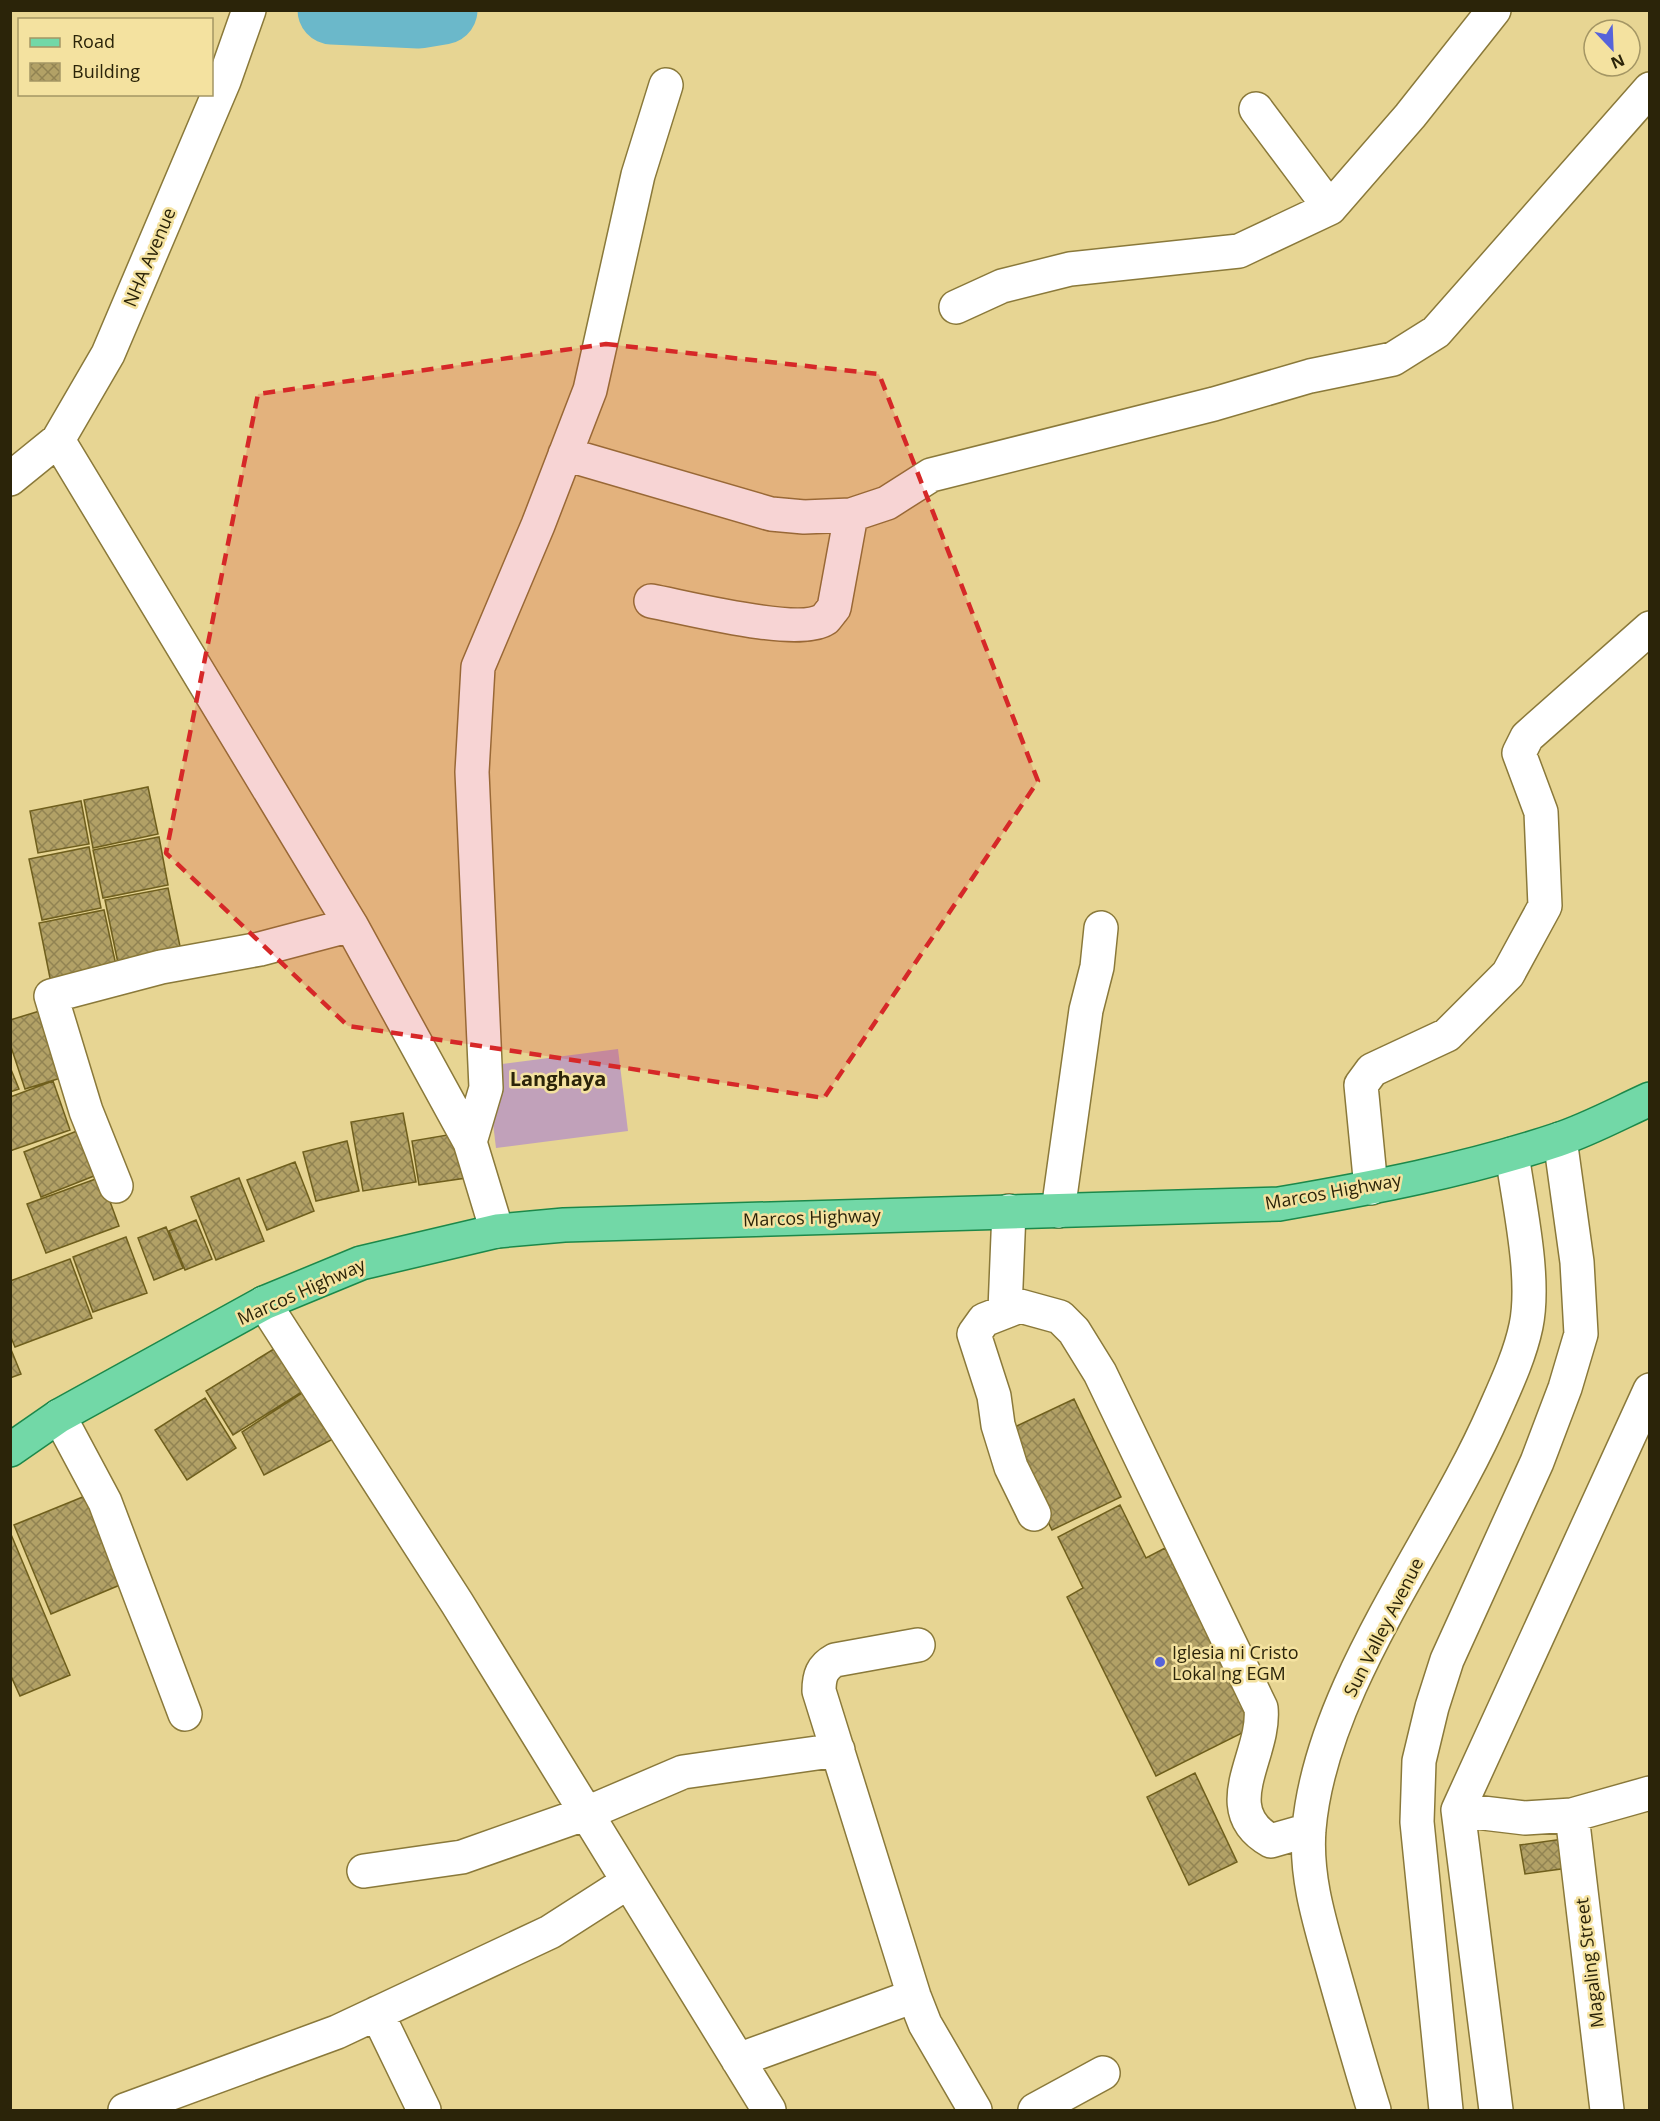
<svg xmlns="http://www.w3.org/2000/svg" width="1660" height="2121" viewBox="0 0 1660 2121" font-family="'Open Sans',sans-serif">
<style>
.pitch{fill:#c1a1ba}
.lines{fill:none;stroke-linecap:round;stroke-linejoin:round}
.river{stroke:#6bb8ca;stroke-width:69}
.building{fill:url(#building-cross-hatch);stroke:#6f5f1d;stroke-width:1.5}
.minor-casing{stroke:#8a793a;stroke-width:36}
.major-casing{stroke:#1c884a;stroke-width:36}
.minor{stroke:#fff;stroke-width:33}
.major{stroke:#72d8a7;stroke-width:33}
.marked{fill:#d62828;fill-opacity:0.2;stroke:#d62828;stroke-width:4.5;stroke-dasharray:12 8;stroke-linejoin:round}
.poi-dot{fill:#5663da;stroke:#f4e2a0;stroke-width:2}
.labels{text-anchor:middle;dominant-baseline:central;stroke-width:5;stroke-linejoin:round;paint-order:stroke}
.street-label{font-size:18px;fill:#2b2409;stroke:#f4e2a0}
.poi-label{font-size:18px;fill:#2b2409;stroke:#f4e2a0;text-anchor:start}
.neighbourhood-label{font-size:20px;font-weight:bold;fill:#2b2409;stroke:#f4e2a0}
</style>
<defs>
<pattern id="building-cross-hatch" width="8" height="8" patternUnits="userSpaceOnUse" patternTransform="scale(1.5)"><rect width="8" height="8" fill="#b2a166"/><path d="M0 0l8 8M0 8l8-8" fill="none" stroke="#918352"/></pattern>
</defs>
<rect width="100%" height="100%" fill="#e7d593"/>
<path class="pitch" d="M618,1049l10,82 -132,17 -10,-82z"/>
<g class="lines">
<path class="river" d="M332,10l87,4 24,-4"/>
</g>
<path class="building" d="M148,787l10,47 -65,14 -9,-48z
M81,801l8,43 -51,9 -8,-42z
M159,837l9,48 -65,13 -10,-48z
M89,847l12,61 -59,12 -13,-61z
M168,888l14,68 -63,12 -14,-68z
M104,910l13,60 -65,18 -13,-65z
M43,1010l21,67 -39,12 -15,-45v-24z
M10,1067l9,22 -9,3z
M53,1081l17,49 -60,21v-54z
M403,1113l13,69 -53,9 -12,-69z
M87,1127l17,45 -63,25 -17,-45z
M459,1133l7,45 -47,7 -7,-44z
M347,1141l12,50 -43,10 -13,-49z
M295,1162l19,49 -47,19 -20,-50z
M101,1177l18,49 -73,27 -19,-49z
M239,1178l25,63 -48,19 -25,-63z
M196,1220l16,39 -27,11 -16,-39z
M166,1227l17,41 -29,12 -16,-42z
M126,1237l21,56 -54,19 -20,-55z
M70,1259l22,59 -77,29 -5,-12v-54z
M10,1347l11,27 -11,4z
M277,1347l28,43 -72,45 -27,-44z
M305,1391l30,47 -71,37 -22,-43z
M205,1398l31,50 -49,32 -32,-50z
M1074,1399l47,98 -69,33 -48,-98z
M90,1494l37,88 -76,32 -37,-89z
M1120,1505l26,53 19,-10 89,179 -98,49 -89,-179 16,-9 -25,-51z
M10,1532l60,143 -50,21 -10,-22z
M1195,1773l42,89 -48,23 -42,-88z
M1563,1839l5,29 -43,6 -5,-29z"/>
<g class="lines">
<g class="minor-casing">
<path id="minor" d="M1256,109l74,99
M956,307l46,-21 68,-17 169,-18 91,-43 80,-92 84,-106
M58,440l293,485 119,217 27,89
M565,454l206,60 33,3 47,-2 36,-12 44,-28 283,-71 96,-28 83,-17 43,-27 214,-243
M10,479l48,-39 50,-86 116,-273 25,-71
M651,601c33,6 148,36 174,18 3,-3 6,-8 9,-11l17,-93
M470,1142l16,-54 -14,-316 6,-105 60,-142 52,-135 48,-215 28,-90
M116,1186l-30,-75 -35,-115 110,-29 99,-18 91,-24
M1371,1188l-10,-103 11,-15 75,-35 61,-61 37,-68 -4,-94 -22,-59 8,-16 123,-109
M1058,1211l28,-201 11,-43 4,-39
M264,1303l193,300 312,507
M1005,1310l4,-99
M59,1416l46,86 80,212
M1034,1514l-23,-47 -13,-42 -4,-29 -20,-62 10,-14 36,-14 40,11 14,14 26,42 161,335c5,47 -47,101 10,133l38,-11
M918,1645l-83,15c-13,7 -16,16 -16,31l95,305 11,28 50,86
M1458,1810l67,8 47,-3 78,-22
M1572,1815l35,295
M364,1871l98,-14 125,-44 96,-41 155,-22
M377,2013l47,97
M738,2060l176,-64
M125,2110l212,-78 213,-100 78,-50
M1035,2110l68,-37
M1374,2110c-14,-45 -27,-91 -40,-137 -13,-47 -29,-94 -25,-144 12,-142 129,-288 185,-417 12,-27 26,-57 32,-86 10,-48 -7,-122 -14,-172
M1446,2110l-29,-288 2,-61 13,-54 15,-47 90,-198 28,-74 16,-54 -4,-72 -17,-123
M1496,2110l-38,-300 192,-420"/>
</g>
<g class="major-casing">
<path id="major" d="M10,1450l49,-34 205,-113 97,-40 136,-32 67,-6 715,-21c93,-16 188,-34 278,-64 31,-10 62,-27 93,-41"/>
</g>
<use href="#minor" class="minor"/>
<use href="#major" class="major"/>
</g>
<path class="marked" d="M606,344l273,30 159,407 -214,317 -476,-72 -182,-173 92,-459z"/>
<circle class="poi-dot" cx="1160" cy="1662" r="6"/>
<g class="labels">
<g class="street-label">
<text transform="translate(149 257) rotate(-67)">NHA Avenue</text>
<text transform="translate(1333 1191) rotate(-10)">Marcos Highway</text>
<text transform="translate(812 1217) rotate(-2)">Marcos Highway</text>
<text transform="translate(301 1291) rotate(-24)">Marcos Highway</text>
<text transform="translate(1383 1627) rotate(-63)">Sun Valley Avenue</text>
<text transform="translate(1589 1963) rotate(-97)">Magaling Street</text>
</g>
<g class="poi-label">
<text x="1172" y="1652">Iglesia ni Cristo<tspan x="1172" dy="21">Lokal ng EGM</tspan></text>
</g>
<g class="neighbourhood-label">
<text x="558" y="1078">Langhaya</text>
</g>
</g>
<rect width="1660" height="2121" fill="none" stroke="#2b2409" stroke-width="24"/>
<rect x="18" y="18" width="195" height="78" fill="#f4e2a0" stroke="#a49664" stroke-width="1.5"/>
<rect x="30" y="38" width="30" height="9" fill="#72d8a7" stroke="#a49664" stroke-width="1.5"/>
<text x="72" y="48" font-size="18" fill="#2b2409">Road</text>
<rect x="30" y="63" width="30" height="18" fill="url(#building-cross-hatch)" stroke="#a49664" stroke-width="1.5"/>
<text x="72" y="78" font-size="18" fill="#2b2409">Building</text>
<g transform="translate(1612 48) rotate(157)"><circle r="28" fill="#f4e2a0" stroke="#a49664" stroke-width="1.5"/>
<path d="M0-4.5L10 22L0 15L-10 22Z" fill="#5663da"/>
<text y="-9" font-size="16" font-weight="bold" text-anchor="middle" fill="#2b2409">N</text>
</g>
</svg>
